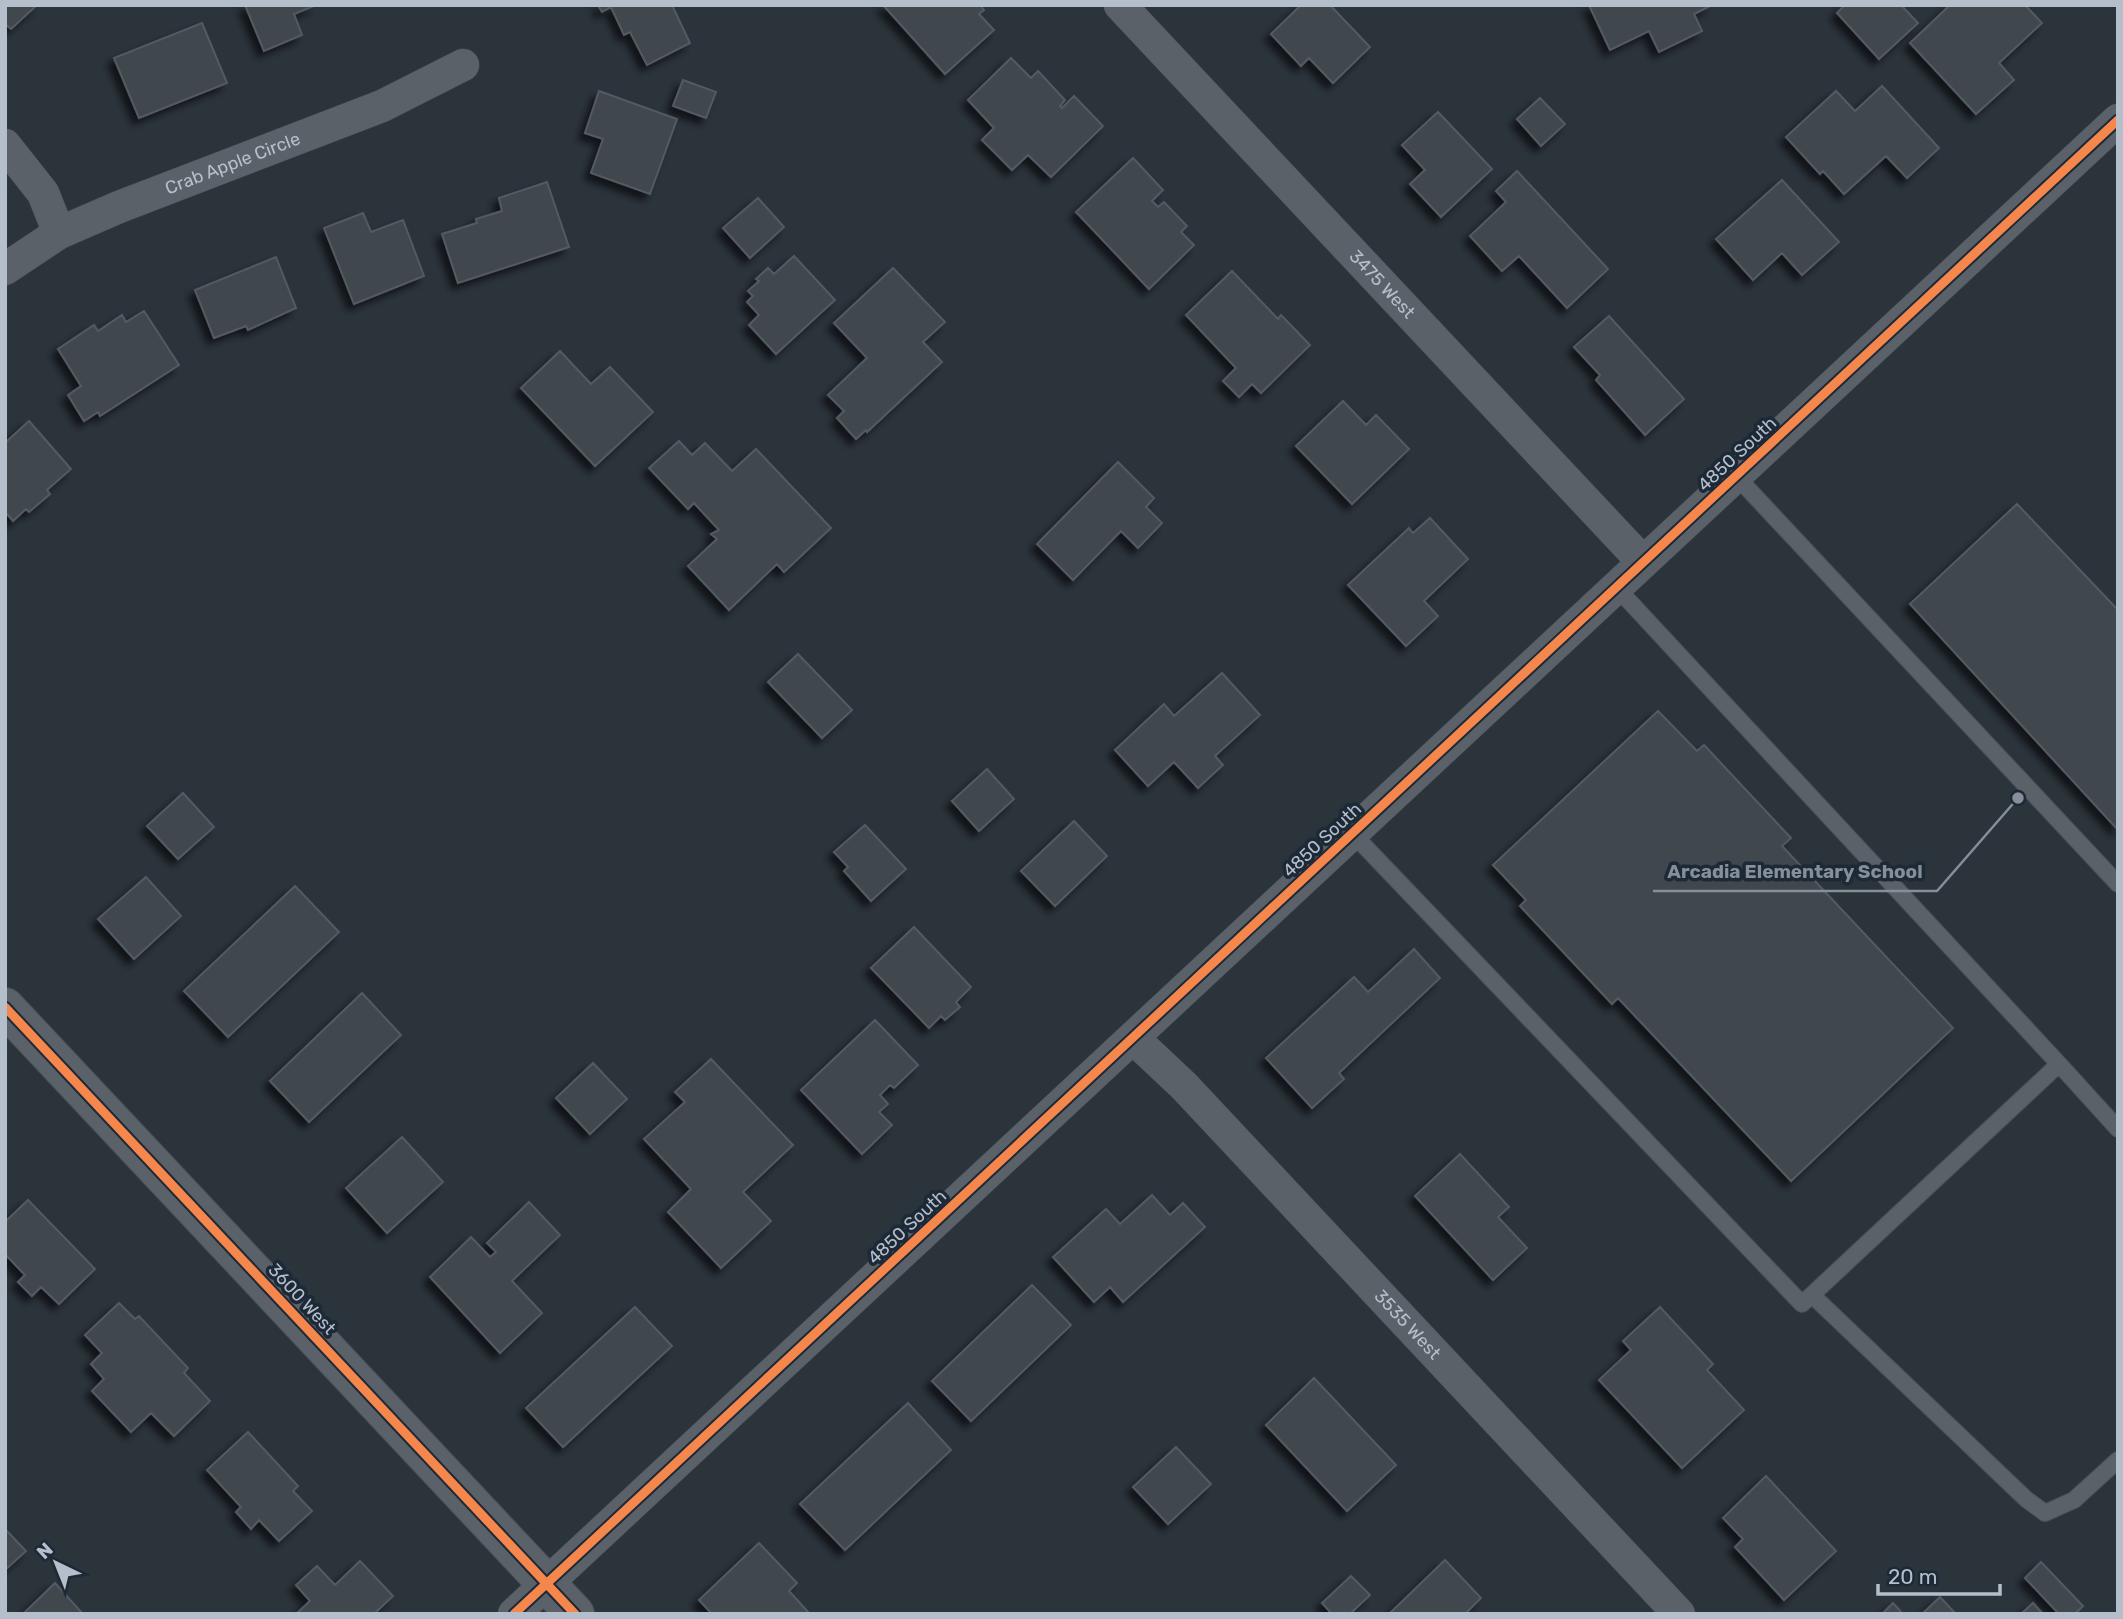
<svg xmlns="http://www.w3.org/2000/svg" width="2123" height="1619" viewBox="0 0 2123 1619" font-family="Rubik,sans-serif">
<style>
.building{fill:#40474e;stroke:#535a63;stroke-width:2;filter:url(#shadow)}
.lines{fill:none;stroke-linecap:round;stroke-linejoin:round}
.service-casing{stroke:#494f55;stroke-width:18}
.minor-casing{stroke:#494f55;stroke-width:33}
.tertiary-casing{stroke:#494f55;stroke-width:40}
.service{stroke:#5b6169;stroke-width:16}
.minor{stroke:#5b6169;stroke-width:32}
.tertiary{stroke:#5b6169;stroke-width:38}
.cycleway-casing{stroke:#1d2937;stroke-width:13}
.cycleway{stroke:#f5874c;stroke-width:9}
.labels{text-anchor:middle;dominant-baseline:central;stroke-width:7;stroke-linejoin:round;paint-order:stroke}
.street-label{font-size:18px;fill:#b5bfcc;stroke:#1d2937}
.leader{fill:none;stroke:#858e99;stroke-width:2.5}
.callout-dot{fill:#858e99;stroke:#1d2937;stroke-width:2.5}
.callout-label{font-size:19px;text-anchor:middle;font-weight:bold;fill:#858e99;stroke:#1d2937;stroke-width:7;stroke-linejoin:round;paint-order:stroke}
</style>
<defs>
<filter id="shadow"><feDropShadow dx="-6" dy="6" stdDeviation="3.5" flood-color="#0009"/></filter>
</defs>
<rect width="100%" height="100%" fill="#2b333b"/>
<path class="building" d="M5,5h32l-26,24 -6,-5z
M245,5h71l-22,9 8,21 -38,16z
M598,5h74l18,38 -43,22 -17,-33 -6,3 -13,-28 -9,5z
M883,5h97l4,5 -5,4 15,16 -49,44z
M1301,5h29l40,42 -37,36 -24,-25 -8,8 -30,-32z
M1589,5h123l-18,9 8,17 -43,21 -10,-21 -39,19z
M1845,5h56l17,18 -39,36 -42,-46z
M1950,5h75l17,18 -43,40 15,17 -38,34 -66,-71z
M202,23l25,60 -88,35 -25,-60z
M1011,58l20,20 7,-7 27,29 -5,6 2,2 12,-12 29,30 -52,51 -23,-22 -16,15 -30,-30 12,-12 -26,-28z
M683,80l33,12 -10,26 -33,-12z
M1882,86l57,62 -32,30 -21,-22 -42,38 -21,-23 -3,3 -34,-37 50,-46 19,20z
M599,91l78,28 -27,75 -59,-21 12,-34 -18,-6z
M1540,98l25,26 -24,22 -24,-27z
M1438,112l54,57 -51,48 -31,-33 15,-14 -23,-25z
M1133,158l30,32 -11,11 6,6 6,-5 23,24 -6,6 13,13 -45,44 -73,-77z
M1517,171l91,98 -41,39 -48,-52 -17,15 -32,-35 36,-34 -10,-11z
M1782,180l57,62 -37,33 -20,-22 -29,27 -37,-41z
M547,182l22,65 -111,36 -16,-49 35,-11 -1,-4 26,-8 -3,-13z
M758,198l26,29 -34,31 -27,-30z
M363,213l8,19 32,-12 21,56 -70,28 -30,-76z
M794,256l41,44 -59,54 -27,-29 10,-10 -12,-13 6,-6 -5,-5 11,-10 -3,-2 12,-11 6,6z
M276,257l20,51 -48,22 -2,-4 -32,12 -19,-48z
M893,268l52,54 -22,20 19,20 -75,70 -1,-2 -10,9 -19,-21 7,-7 -16,-16 39,-37 -33,-35z
M1232,271l46,48 3,-4 29,30 -49,48 -9,-9 -13,13 -16,-16 13,-13 -50,-53z
M144,311l35,54 -79,51 -2,-4 -14,9 -16,-26 13,-9 -23,-37 36,-24 4,6 24,-16 4,7z
M1609,316l75,83 -39,36 -49,-55 4,-5 -26,-28z
M560,351l31,33 19,-17 43,45 -58,54 -74,-78z
M1343,401l23,24 10,-10 33,34 -57,55 -56,-58z
M29,421l42,48 -24,21 3,4 -21,18 -3,-3 -13,12 -6,-7 -2,1v-72z
M679,441l13,14 13,-12 27,28 24,-22 75,79 -47,44 -7,-8 -48,46 -41,-44 29,-27 -6,-5 8,-4 -25,-27 -6,6 -39,-41z
M1118,462l36,36 -8,9 16,16 -24,25 -17,-17 -48,49 -36,-36z
M2017,504l101,106v220l-208,-226z
M1430,518l38,41 -44,42 14,15 -32,30 -58,-61 61,-57 4,5z
M798,654l54,56 -30,28 -54,-56z
M1222,673l38,42 -45,41 8,9 -25,23 -24,-26 -26,24 -33,-36 49,-46 10,12z
M1658,711l39,40 7,-6 87,93 -9,8 171,182 -162,153 -173,-183 -6,6 -92,-98 6,-6 -33,-35z
M987,769l27,30 -35,32 -27,-30z
M183,793l31,34 -36,32 -31,-33z
M1074,821l33,35 -52,50 -34,-35z
M865,825l41,44 -35,32 -27,-30 4,-4 -14,-15z
M146,877l35,39 -47,43 -36,-40z
M295,886l44,46 -111,105 -44,-46z
M914,927l57,60 -15,15 4,5 -15,13 -4,-4 -12,12 -58,-60z
M1414,949l26,29 -101,95 5,6 -32,29 -46,-50 88,-81 14,15z
M362,993l39,42 -92,87 -39,-41z
M875,1020l43,45 -24,23 -4,-3 -10,10 8,9 -9,8 13,13 -30,29 -61,-64z
M711,1059l82,86 -50,47 28,29 -50,47 -53,-56 23,-23 -47,-50 41,-37 -10,-10z
M593,1063l34,36 -37,35 -34,-36z
M402,1137l41,45 -56,51 -41,-45z
M1460,1154l49,53 -11,10 29,31 -34,32 -78,-84z
M1152,1195l18,20 13,-12 22,24 -82,75 -13,-15 -16,15 -41,-45 53,-48 14,15z
M28,1200l67,69 -36,35 -18,-17 -9,9 -14,-14 7,-7 -20,-21v-32z
M529,1202l31,33 -48,46 30,32 -42,40 -70,-76 41,-40 19,20 6,-5 -9,-9z
M1032,1285l39,40 -100,96 -39,-40z
M119,1303l16,16 4,-3 49,52 -4,5 26,28 -36,35 -23,-23 -20,19 -39,-41 12,-12 -13,-15 11,-11 -17,-18z
M635,1307l37,39 -109,101 -37,-39z
M1660,1307l53,57 -6,6 37,40 -62,58 -83,-88 32,-30 -8,-9z
M1314,1378l82,87 -49,46 -81,-86z
M908,1403l43,47 -106,100 -45,-46z
M248,1432l50,54 -5,5 19,20 -33,30 -20,-21 -8,9 -15,-17 5,-5 -34,-37z
M1176,1447l35,37 -43,40 -35,-37z
M1766,1476l70,75 -52,49 -49,-53 8,-8 -20,-21z
M5,1529l21,22 -21,19z
M759,1543l38,40 -8,8 21,23h-98l-13,-14z
M1445,1560l36,38 -16,16h-76z
M360,1561l33,35 -19,18h-78l14,-13 -14,-16 21,-19 18,19z
M2041,1562l42,44 -8,8h-16l-34,-36z
M1351,1576l19,19 -20,19h-18l-10,-11z
M55,1583l28,31h-60z
M1940,1597l16,17h-34z
M1893,1603l10,11h-21z
M2033,1603l10,11h-22z"/>
<g class="lines">
<g class="service-casing">
<path id="service" d="M1736,476l382,408
M1352,833l450,471 257,-240 -443,-477
M2059,1064l59,65
M1812,1295l214,204 19,14 29,-13 44,-40"/>
</g>
<g class="minor-casing">
<g id="minor">
<path id="s1" d="M1120,5l523,557"/>
<path d="M5,145l38,48 16,40"/>
<path id="s2" d="M5,269l54,-36 60,-26 263,-101 81,-41"/>
<path id="s3" d="M1133,1038l51,48 495,528"/>
<path d="M514,1614l1604,-1494"/>
</g>
</g>
<g class="tertiary-casing">
<path id="tertiary" d="M5,1007l570,607"/>
</g>
<use href="#service" class="service"/>
<use href="#minor" class="minor"/>
<use href="#tertiary" class="tertiary"/>
<g class="cycleway-casing">
<path id="cycleway" d="M5,1007l570,607
M514,1614l1604,-1494"/>
</g>
<use href="#cycleway" class="cycleway"/>
</g>
<g class="labels">
<g class="street-label">
<text stroke="none"><textPath href="#s2" startOffset="252">Crab Apple Circle</textPath></text>
<text stroke="none"><textPath href="#s1" startOffset="383">3475 West</textPath></text>
<text transform="translate(1737 454) rotate(-43)">4850 South</text>
<text transform="translate(1322 840) rotate(-43)">4850 South</text>
<text transform="translate(907 1227) rotate(-43)">4850 South</text>
<text transform="translate(302 1299) rotate(47)">3600 West</text>
<text stroke="none"><textPath href="#s3" startOffset="397">3535 West</textPath></text>
</g>
</g>
<path class="leader" d="M2018 798L1937 891H1653"/>
<circle class="callout-dot" cx="2018" cy="798" r="7"/>
<g class="callout-label">
<text x="1795" y="878">Arcadia Elementary School</text>
</g>
<rect width="2123" height="1619" fill="none" stroke="#b5bfcc" stroke-width="14"/>
<g transform="translate(56 1563) rotate(317)" stroke="#1d2937" stroke-width="5" paint-order="stroke">
<path d="M0-5L12 26L0 18L-12 26Z" fill="#b5bfcc"/>
<text y="-10" font-size="19" font-weight="bold" text-anchor="middle" fill="#b5bfcc">N</text>
</g>
<path d="M1878 1584v10h122v-10" fill="none" stroke="#b5bfcc" stroke-width="3.5"/>
<text x="1888" y="1584" font-size="21" fill="#b5bfcc" stroke="#1d2937" stroke-width="5" paint-order="stroke">20 m</text>
</svg>
